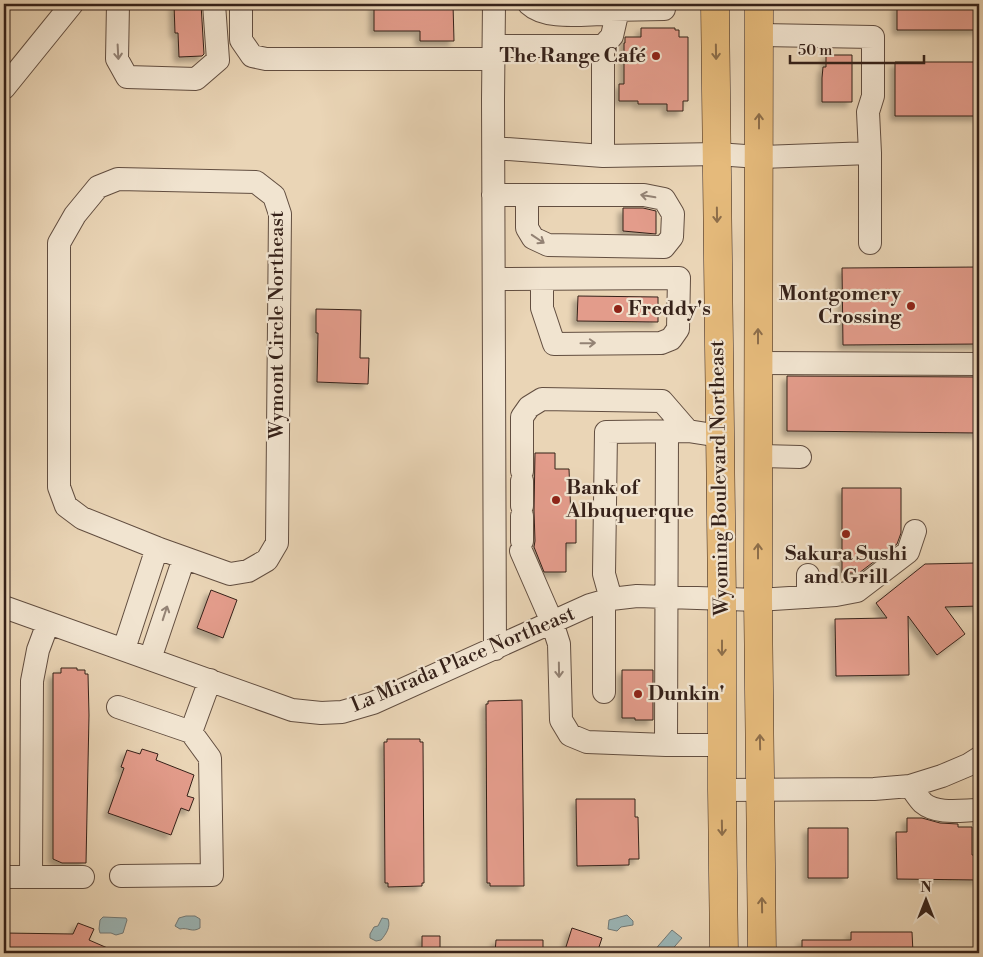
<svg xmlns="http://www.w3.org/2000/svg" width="983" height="957" viewBox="0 0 983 957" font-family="'Libre Bodoni',serif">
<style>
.water{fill:#9bb6b7;stroke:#727a78}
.building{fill:#e39c8b;stroke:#352119;filter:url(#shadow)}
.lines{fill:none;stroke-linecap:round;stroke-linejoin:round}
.minor-casing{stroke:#624e40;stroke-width:24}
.major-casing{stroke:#352119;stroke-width:29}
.minor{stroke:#f1e4d0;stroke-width:22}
.major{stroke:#e5ba7b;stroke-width:28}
.oneway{stroke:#938274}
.oneway2{stroke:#8d6e4a}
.poi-dot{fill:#8f2418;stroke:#f1e4d0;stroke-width:2}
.labels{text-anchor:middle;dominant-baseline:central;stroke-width:4.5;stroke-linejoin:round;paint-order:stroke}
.poi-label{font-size:20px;font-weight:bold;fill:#352119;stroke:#f1e4d0;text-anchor:start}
.street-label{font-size:20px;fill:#352119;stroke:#f1e4d0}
</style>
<defs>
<filter id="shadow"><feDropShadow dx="-4.5" dy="4.5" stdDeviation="2.5" flood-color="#0004"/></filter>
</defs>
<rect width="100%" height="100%" fill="#ead5b6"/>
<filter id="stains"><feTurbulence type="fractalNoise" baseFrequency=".004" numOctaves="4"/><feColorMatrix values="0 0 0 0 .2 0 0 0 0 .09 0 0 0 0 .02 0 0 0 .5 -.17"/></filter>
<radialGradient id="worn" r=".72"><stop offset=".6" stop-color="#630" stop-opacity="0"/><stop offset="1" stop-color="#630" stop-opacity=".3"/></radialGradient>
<path class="water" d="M627,915l6,6v4l-12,2 -4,4 -9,-2 1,-9z
M186,916h9l5,3v9c-8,5 -12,-1 -20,1l-5,-3 4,-8z
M103,917l23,1 1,2 -4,13 -7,2 -5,-2h-11l-1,-4 1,-9z
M382,918l6,1c3,8 -2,15 -7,21l-5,1 -6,-3v-4l4,-7 4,-1z
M672,930l10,8 -13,15h-17z"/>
<path class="building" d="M174,4h27l3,50 -2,2 -23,1 -1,-24h-3z
M374,4h79l1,37h-34v-10h-46z
M897,4h82v26h-82z
M641,28h34v2h4v7h9v64h-5v10h-16v-7h-29v-3h-19v-17h5v-41h1v-6h16z
M826,55h26v47h-30v-24l1,-11h3z
M895,62h84v54h-84z
M623,208h20l13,3v23l-33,-3z
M979,267v77l-136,1 -1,-77z
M578,296l80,1v25l-81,-1z
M316,309l45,1 -1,48h9l-1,26 -51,-2 1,-49h-2z
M787,376l192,1v56l-192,-2z
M535,453h20v16h14l2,49h5v25h-10v29h-22l-10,-25 1,-6 -1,-30z
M842,488h59v45l-4,11 -38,29h-17z
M975,563v9h4v34l-34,1 20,27 -28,21 -29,-39 1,59 -73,1 -1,-57 52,-1 -11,-15 49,-39z
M211,590l26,10 -14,38 -26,-10z
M61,668h16v2h8v4h3l1,41 -3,148h-24l-9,-4v-186h8z
M622,670h31v50h-18v-2h-13z
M522,700l2,186h-34v-3h-3l-1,-179h2v-3z
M387,739h33v3h3l1,141h-2v3l-34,1v-4h-3l-1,-141h3z
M142,749l16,5 -2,6 38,15 -7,21 7,2 -5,13 -8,-3 -10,27 -63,-22 16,-45 -3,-1 6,-17 13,4z
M576,799h59v18h3l1,42h-10v6l-52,1z
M907,818h15l18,5 18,1v3h14v28h7v25l-82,-1 -1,-47h11z
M808,828h40v50h-40z
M78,923l16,6 -5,11 30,13h-115v-20l69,1z
M572,928l30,10 -5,15h-33z
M851,932h61l1,21h-111v-13h49z
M422,936h18v17h-18z
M496,940h47v13h-48z"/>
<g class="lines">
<g class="minor-casing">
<path id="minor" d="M118,4l-1,55 10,18 69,2 22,-19 -4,-56
M241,4v36l11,16 14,3h228
M494,4l-1,95 2,550
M529,4c17,16 54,10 78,10l3,-4 54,-1v-5
M759,35l114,2v59l-5,16 2,41v90
M494,46h109
M4,88l68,-84
M494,148l109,8 114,-2 42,3 111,-4
M603,156v-110l9,-10 6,-26
M118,179l138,3 18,14 6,18 -3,329 -10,17 -19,11 -18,3 -73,-26 -75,-30 -16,-12 -7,-19v-244l16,-28 23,-28z
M493,195h151l20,4 9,15 -1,23 -8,10 -116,-2 -15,-7 -6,-10v-33
M494,279l185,-1 -1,51 -7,10 -10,4 -107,1 -12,-36v-29
M758,363l221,1
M667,432l-1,313h56
M758,456l42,1
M522,471v-54l7,-10 13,-8 120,2 26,30
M522,481v25
M522,516v25
M521,551l31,71 7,22 2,76 9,15 17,7 79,3
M808,575v22
M611,599l-7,-25 2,-142 82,-1 32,5
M604,601v91
M4,607l288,103 29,3 21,-1 31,-9 217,-98 21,-6 26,-3 121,4 78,-5 21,-4 51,-39 7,-21
M124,649l33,-101
M150,659l34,-101
M118,707l73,25
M910,786c4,5 8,12 13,17 14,12 40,7 56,7
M722,790l152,-1 36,-3 32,-10 26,-11 11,-7
M121,876l91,-1 -2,-117 -19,-26 19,-52
M4,877h79
M31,877l1,-196 6,-31 10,-27"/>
</g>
<g class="major-casing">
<path id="major" d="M715,4l7,596v190l2,163
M759,4l-1,596 4,353"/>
</g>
<use href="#minor" class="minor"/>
<use href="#major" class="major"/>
</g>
<defs><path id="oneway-shaft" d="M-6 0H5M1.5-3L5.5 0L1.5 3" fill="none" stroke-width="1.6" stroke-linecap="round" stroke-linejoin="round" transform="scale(1.25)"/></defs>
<g class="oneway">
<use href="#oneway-shaft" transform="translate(118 52) rotate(87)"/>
<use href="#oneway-shaft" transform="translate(648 196) rotate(-170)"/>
<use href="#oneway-shaft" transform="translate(538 239) rotate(34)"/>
<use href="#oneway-shaft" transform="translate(588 343) rotate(-1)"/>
<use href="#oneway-shaft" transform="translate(165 613) rotate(-72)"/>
<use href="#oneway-shaft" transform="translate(559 670) rotate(89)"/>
</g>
<g class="oneway2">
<use href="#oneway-shaft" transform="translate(716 52) rotate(89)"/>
<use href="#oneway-shaft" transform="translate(759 121) rotate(-90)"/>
<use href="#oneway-shaft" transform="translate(717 215) rotate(89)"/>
<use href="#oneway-shaft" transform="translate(758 336) rotate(-90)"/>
<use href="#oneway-shaft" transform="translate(758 551) rotate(-90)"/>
<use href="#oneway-shaft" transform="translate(722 648) rotate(90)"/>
<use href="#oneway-shaft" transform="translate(760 742) rotate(-91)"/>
<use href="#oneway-shaft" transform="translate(722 828) rotate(89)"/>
<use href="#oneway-shaft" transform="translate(762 905) rotate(-91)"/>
</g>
<g class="poi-dot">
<circle cx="656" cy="56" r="5"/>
<circle cx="911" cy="306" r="5"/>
<circle cx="618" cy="309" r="5"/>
<circle cx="556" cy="500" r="5"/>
<circle cx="846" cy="534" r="5"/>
<circle cx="638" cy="694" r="5"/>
</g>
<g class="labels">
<g class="poi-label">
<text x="646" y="56" text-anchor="end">The Range Café</text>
<text x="901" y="294" text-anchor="end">Montgomery<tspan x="901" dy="23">Crossing</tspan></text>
<text x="628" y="309">Freddy's</text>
<text x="566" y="488">Bank of<tspan x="566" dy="23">Albuquerque</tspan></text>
<text x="846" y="554" text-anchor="middle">Sakura Sushi<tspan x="846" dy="23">and Grill</tspan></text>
<text x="648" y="694">Dunkin'</text>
</g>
<g class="street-label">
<text transform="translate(277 325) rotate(-90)">Wymont Circle Northeast</text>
<text transform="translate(720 478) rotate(-91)">Wyoming Boulevard Northeast</text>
<text transform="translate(463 660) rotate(-23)">La Mirada Place Northeast</text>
</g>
</g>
<rect width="983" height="957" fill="none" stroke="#ead5b6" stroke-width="20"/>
<rect x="5" y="5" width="973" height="947" fill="none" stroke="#352119" stroke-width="2.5"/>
<rect x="10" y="10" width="963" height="937" fill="none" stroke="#352119"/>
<g transform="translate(926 900)" stroke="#f1e4d0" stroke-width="4" paint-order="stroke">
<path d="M0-4L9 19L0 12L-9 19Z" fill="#352119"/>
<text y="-8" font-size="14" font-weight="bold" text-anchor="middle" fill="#352119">N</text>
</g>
<path d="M790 55v8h134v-8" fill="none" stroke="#352119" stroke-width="2.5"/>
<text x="798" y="55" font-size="15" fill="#352119" stroke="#f1e4d0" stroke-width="4" paint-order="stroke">50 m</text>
<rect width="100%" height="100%" filter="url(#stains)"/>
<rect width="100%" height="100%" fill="url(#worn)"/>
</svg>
